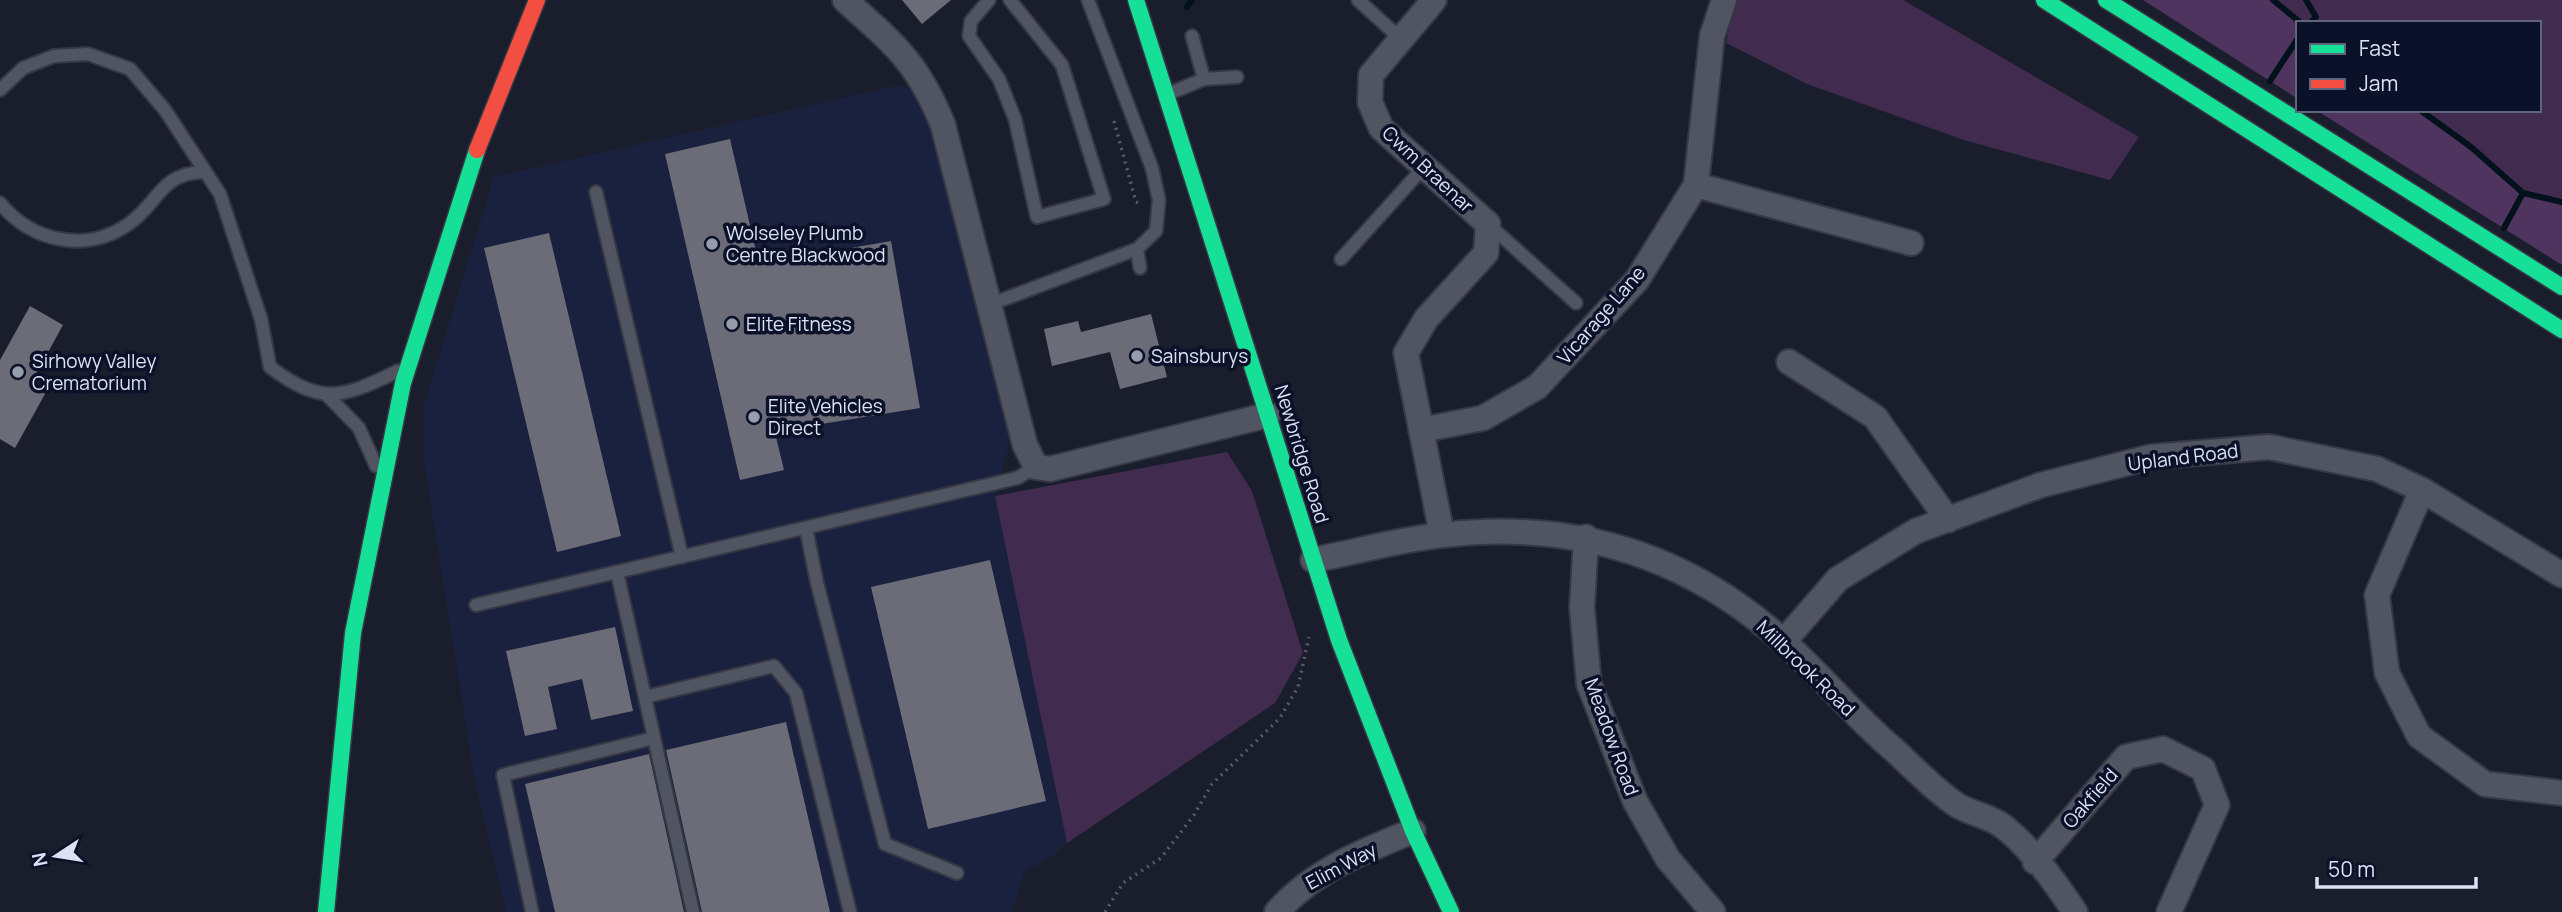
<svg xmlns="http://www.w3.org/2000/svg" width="2562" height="912" viewBox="0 0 2562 912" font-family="Manrope,sans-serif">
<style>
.built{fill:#1a213e}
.green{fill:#412c4f}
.forest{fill:#4f3460}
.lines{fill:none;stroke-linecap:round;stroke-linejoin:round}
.stream{stroke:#02111b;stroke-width:6}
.building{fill:#6b6c78}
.lane-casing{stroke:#363945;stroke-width:16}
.street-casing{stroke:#363945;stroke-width:28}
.fast-casing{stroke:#363945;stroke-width:19}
.jam-casing{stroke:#363945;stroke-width:19}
.path{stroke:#595c66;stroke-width:3.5;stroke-dasharray:2 5;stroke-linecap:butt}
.lane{stroke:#515561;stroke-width:12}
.street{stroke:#515561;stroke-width:24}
.fast{stroke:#16e098;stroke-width:16}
.jam{stroke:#f24e42;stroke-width:16}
.poi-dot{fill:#989dae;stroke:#0b1129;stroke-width:2.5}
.labels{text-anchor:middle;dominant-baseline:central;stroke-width:7;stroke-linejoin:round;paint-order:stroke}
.street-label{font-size:19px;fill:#dce2f4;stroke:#0b1129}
.poi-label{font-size:19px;fill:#dce2f4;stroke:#0b1129;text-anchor:start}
</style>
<rect width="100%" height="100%" fill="#1a1e2c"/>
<path class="built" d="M900,85l15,8 16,38 22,71 58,236 -16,58 72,347 -12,11 -31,18 -12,40h-506l-32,-136 -51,-321 1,-50 70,-228z"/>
<path class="green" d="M1735,0h168l236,137 -29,43 -146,-40 -157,-56 -81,-41z
M2273,0h289v202l-39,-9 -52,-46 -51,-37h119v-87h-238z
M1227,452l25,39 51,162 -28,50 -208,140 -72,-347z"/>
<path class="forest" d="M2143,0h130l28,23h-3v76z
M2316,110h104l51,37 52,46 39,9v63z"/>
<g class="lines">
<path class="stream" d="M2273,0l28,23
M2306,0l10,17 -6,6
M1187,7l5,-7
M2270,81l28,-43
M2420,110l51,37 52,46 39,9
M2504,228l19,-35"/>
</g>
<path class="building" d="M902,0h49l-29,24z
M730,139l29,125 132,-23 29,167 -123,20 1,4 -22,5 8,33 -44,10 -75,-326z
M549,233l72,303 -64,16 -73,-304z
M30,306l33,19 -33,60 15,9 -30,54 -15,-9v-79z
M1151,314l16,63 -47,12 -10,-37 -58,14 -8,-37 34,-8 3,11z
M990,560l56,241 -118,28 -57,-242z
M615,627l18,84 -42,9 -9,-41 -34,8 9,42 -32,7 -19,-85z
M786,722l44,190h-128l-36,-162z
M649,754l35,158h-129l-30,-128z"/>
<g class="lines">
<g class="lane-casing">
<path id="lane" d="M989,0l-18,21 -2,15 30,43 16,40 22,98 67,-18 -42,-134 -52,-65
M1358,0l43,39
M1192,36l12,43
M0,90l23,-22 31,-12 34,-2 42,15 35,41 55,84 41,125 9,48c52,39 72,31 128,4
M1168,94l36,-15 33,-2
M596,192l86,365
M0,203c32,39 87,51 130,20 30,-22 30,-49 73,-51
M1488,224l88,79
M1137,249l3,19
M1341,259l83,-92
M991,304l146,-55 19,-18 3,-31 -7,-32 -64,-168
M327,395l32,33 17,38
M806,528l11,55 68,261 72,29
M617,572l76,340
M476,605l541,-127 19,-11
M645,697l129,-31 22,27 54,219
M532,912l-29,-137 151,-37"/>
</g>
<g class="street-casing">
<path id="street" d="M845,0c49,44 72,61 98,125l82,320 11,22 14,2 218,-54
M1434,0l-63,75 -1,27 11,26 107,96 -2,29 -60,66 -20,34 36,182
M1696,185l215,58
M1789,362l86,55 73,103
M1421,430l62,-12 54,-31 100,-107 59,-95 16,-149 12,-36
M2422,490l-45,105 10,78 32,63 66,48 77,9
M1586,537l-4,71 7,76 46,117 33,58 45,53
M1313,560c43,-8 87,-21 130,-25 129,-15 244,19 341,107 38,34 70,74 109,107 20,18 41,41 64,56 14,9 34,11 47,22 26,20 53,58 71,85
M1784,641l54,-62 78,-48 125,-46 110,-28 118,-10 108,22 45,21 140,85
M2035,862l91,-105 37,-8 40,20 14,36 -48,107
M1277,912c36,-41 86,-61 136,-81"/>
</g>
<g class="fast-casing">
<path id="fast" d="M1136,0l203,640 74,191 38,81
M2044,0l518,330
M2106,0l456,287
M326,912l27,-279 50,-250 74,-233"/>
</g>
<g class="jam-casing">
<path id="jam" d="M477,150l60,-150"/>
</g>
<path class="path" d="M1114,121l22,81 6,3
M1105,912l18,-29 38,-25 33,-43 18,-31 68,-66 18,-31 11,-50"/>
<use href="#lane" class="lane"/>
<use href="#street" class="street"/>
<use href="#fast" class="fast"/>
<use href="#jam" class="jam"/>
</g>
<g class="poi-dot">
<circle cx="712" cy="244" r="7"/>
<circle cx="732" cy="324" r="7"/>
<circle cx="1137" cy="356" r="7"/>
<circle cx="18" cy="372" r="7"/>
<circle cx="754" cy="417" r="7"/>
</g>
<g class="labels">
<g class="street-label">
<text transform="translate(1428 169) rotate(43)">Cwm Braenar</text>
<text transform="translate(1601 315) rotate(-49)">Vicarage Lane</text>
<text transform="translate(1302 454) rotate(73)">Newbridge Road</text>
<text transform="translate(2183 457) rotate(-7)">Upland Road</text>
<text transform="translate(1806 668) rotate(44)">Millbrook Road</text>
<text transform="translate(1612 737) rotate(70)">Meadow Road</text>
<text transform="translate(2090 798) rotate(-49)">Oakfield</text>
<text transform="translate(1341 866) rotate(-28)">Elim Way</text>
</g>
<g class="poi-label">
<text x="726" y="233">Wolseley Plumb<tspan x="726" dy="22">Centre Blackwood</tspan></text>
<text x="746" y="324">Elite Fitness</text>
<text x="1151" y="356">Sainsburys</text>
<text x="32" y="361">Sirhowy Valley<tspan x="32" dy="22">Crematorium</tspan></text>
<text x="768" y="406">Elite Vehicles<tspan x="768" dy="22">Direct</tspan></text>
</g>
</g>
<rect x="2296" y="21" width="245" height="91" fill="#0b1129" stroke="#5f657a" stroke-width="2"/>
<rect x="2310" y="44" width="35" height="10" fill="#16e098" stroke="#5f657a" stroke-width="2"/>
<text x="2359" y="56" font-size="21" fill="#dce2f4">Fast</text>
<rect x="2310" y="79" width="35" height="10" fill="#f24e42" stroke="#5f657a" stroke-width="2"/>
<text x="2359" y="91" font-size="21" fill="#dce2f4">Jam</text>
<g transform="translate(56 856) rotate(258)" stroke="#0b1129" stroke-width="5" paint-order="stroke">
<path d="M0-5L12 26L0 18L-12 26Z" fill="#dce2f4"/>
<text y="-10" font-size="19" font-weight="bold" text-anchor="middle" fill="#dce2f4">N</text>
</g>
<path d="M2317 877v10h159v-10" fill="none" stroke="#dce2f4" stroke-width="3.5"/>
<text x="2328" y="877" font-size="21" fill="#dce2f4" stroke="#0b1129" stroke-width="5" paint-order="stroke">50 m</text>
</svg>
